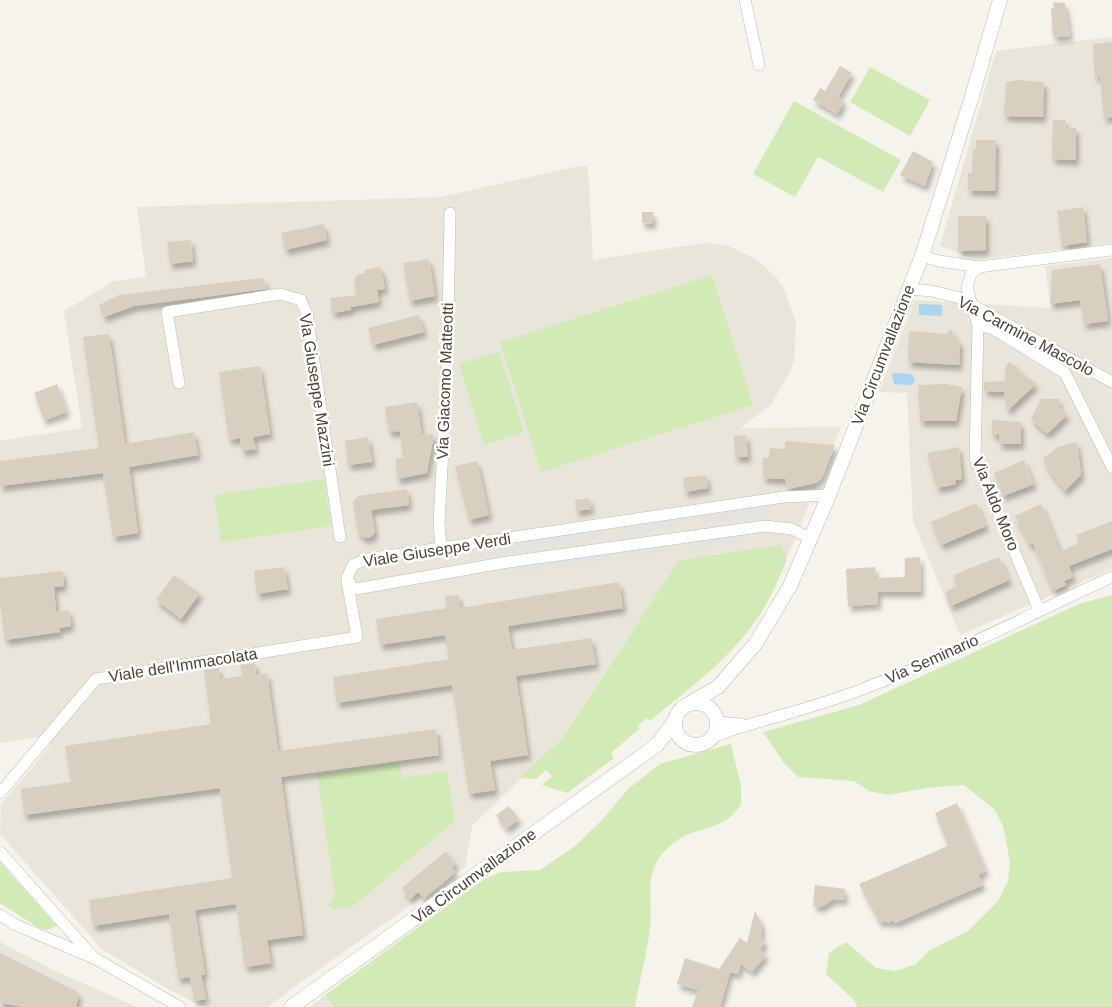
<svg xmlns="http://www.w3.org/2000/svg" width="1112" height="1007" viewBox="0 0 1112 1007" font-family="Arial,sans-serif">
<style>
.residential{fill:#eae5da}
.green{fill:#d2eab5}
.parking{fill:#e5e3e0}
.water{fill:#a9d4f2}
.building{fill:#d8cfc1;filter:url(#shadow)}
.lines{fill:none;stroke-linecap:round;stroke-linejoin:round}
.minor-casing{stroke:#c2bbae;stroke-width:12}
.tertiary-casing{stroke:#c2bbae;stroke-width:15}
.minor{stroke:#fff;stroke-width:11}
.tertiary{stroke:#fff;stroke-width:14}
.labels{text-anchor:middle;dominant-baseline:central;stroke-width:5;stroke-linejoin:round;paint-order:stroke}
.street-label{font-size:16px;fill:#4b4439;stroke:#fff}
</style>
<defs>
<filter id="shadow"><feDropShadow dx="3" dy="5.5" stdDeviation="2.5" flood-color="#0004"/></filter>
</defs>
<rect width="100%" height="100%" fill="#f6f3ec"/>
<path class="residential" d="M1112,37v206l-135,17 -37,-14 56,-195z
M579,166l9,1 5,93 111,-17 14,1 13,3 25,12 20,18 8,11 12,35 -2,38 -4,11 -20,34 -30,22 101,-1 -54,131 -7,-12 -101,14 -117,179 -90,87 -7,41 -167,117 -30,23h-62l-7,-2 -31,-16 -66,-40 -102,-115 1,-30 50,-59 -15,-8 -36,6v-302l82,-13 -18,-117 50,-30 32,-4 -9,-70 304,-10z
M1112,258v311l-152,66 -47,-114 -6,-128 -28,-1 36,-92 136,8 -6,-42z
M0,942l53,28 84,37h-137z
M325,995l9,12h-24z"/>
<path class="green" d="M870,67l60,33 -20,36 -60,-34z
M794,101l107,59 -18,32 -65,-35 -23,40 -42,-23z
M712,275l41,130 -212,67 -41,-130z
M499,352l25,80 -40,13 -25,-81z
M324,479l7,47 -110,16 -7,-47z
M781,545l5,10v7c-8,19 -16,38 -28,55 -27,42 -70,72 -108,104l-3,-3 -9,8 1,3 -28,24 3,5 -47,35 -25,-8 10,-9 -6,-6 -10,9 -17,-1 43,-39 117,-179z
M1112,595v412h-255l-2,-6 -29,-27 3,-21 17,-11 30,26 20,3 20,-7 14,-14 38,-19 30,-30 10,-20 2,-19 -7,-36 -9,-17 -30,-24 -38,3 -38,7 -19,-4 -15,-10 -56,-4 -14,-14 -21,-31 96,-27 220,-101z
M731,744l10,42v19c-4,4 -8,10 -13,14 -15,10 -37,11 -52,22 -36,27 -22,51 -26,87 -3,26 -11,53 -15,79h-301l-9,-12 158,-115 18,-8 39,-2 35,-24 28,-27 25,-30 32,-25z
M399,762l3,16 45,-7 8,50 -104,87 -17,1 -6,-4 7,-10 -18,-121z
M0,862l57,64 -10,4 -8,-2 -39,-25z"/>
<path class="parking" d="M767,506l-1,9 -63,9 1,-9z
M678,519l-2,9 -56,8 1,-9z
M607,529l-1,9 -138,20 2,-9z
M742,533l5,8 -56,8 -5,-8z
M664,544l4,8 -44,6 -5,-8z
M606,553l5,7 -96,14 -4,-7z"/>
<path class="water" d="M919,304l23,1v11l-23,-1z
M894,373l18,1 3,7 -4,4 -17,-1 -2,-9z"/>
<path class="building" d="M1053,2l12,1 5,33 -17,1 -2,-29h3z
M1112,42v75l-8,1 -4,-42 -5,1 -2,-33z
M840,66l12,7 -14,24 6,4 -7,13 -24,-14 7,-12 5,3z
M1019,80l25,2 -1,35 -39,-1 2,-34z
M1053,120h12l1,8h10v32l-24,-1z
M976,140h20l-1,51 -27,-1v-17h4l1,-24h3z
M913,151l20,11 -8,24 -25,-11z
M1083,207l4,35 -25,4 -5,-35z
M642,212h11v12l-11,-1z
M958,216h28v34l-28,1z
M324,224l3,16 -42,10 -4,-17z
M191,240l2,21 -23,3 -3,-22z
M429,259l6,37 -25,5 -7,-38z
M1100,264l8,57 -24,3 -4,-24 -30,4 2,-34z
M381,267l4,22 -8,1 2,12 -28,5v3l-19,3 -2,-15 26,-3 -2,-16 2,-1v-3l9,-2v-3z
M263,278l3,11 -132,17 -30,11 -5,-12 20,-10z
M419,315l5,17 -51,13 -5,-17z
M951,329l6,12h3l-1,24 -51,-3 1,-31 37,3z
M109,334l16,110 69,-12 4,23 -69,12 9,66 -25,4 -10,-64 -103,13v-25l99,-13 -16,-111z
M1009,362l8,4v3l19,15 -29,27 -3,-19 -20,-1v-9l21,-1v-13z
M260,366l10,68 -17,3 3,12 -14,2 -2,-13 -11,2 -10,-68z
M57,384l10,28 -23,8 -10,-27z
M946,384l16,3 -6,34h-36l-2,-36z
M1041,399h19l-2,7 9,9 -20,19 -16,-15z
M417,402l5,33 12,-1 -7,39 -30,6 -1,-21h7l-3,-27 -11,1 -4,-25z
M992,420l29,2v22h-22v-9h-7z
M746,435l2,22h-13l-1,-21z
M368,437l4,25 -24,3 -3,-24z
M785,441l50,4 -13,33 -6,5 -28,6 -3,-10 -22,-1v-20h6l1,-10 15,1z
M1077,442l4,33 -16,16 -17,-22 -5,-11 15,-11z
M959,447l3,32 -7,1 1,4 -19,4 -10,-35z
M1024,460l10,24 -31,12 -9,-23z
M477,461l12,54 -20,5 -14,-54z
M706,475l2,13 -23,4 -2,-14z
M407,489l2,16 -38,5 4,22 -4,5 -7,1 -6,-5 -5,-31 5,-6z
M589,498l2,11 -15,2 -1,-11z
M976,503l10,23 -45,19 -10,-23z
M1041,504l19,47 19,-8 -3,-8 36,-14v28l-43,17 4,11 -9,4 2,4 -13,6 -20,-48 -4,2 -14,-29z
M920,557l1,35h-43v12l-30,2 -2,-37 29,-2 1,11 29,-1v-19z
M999,557l10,23 -58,26 -6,-14 12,-6 -4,-11z
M284,567l4,22 -31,5 -3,-23z
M63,571l1,15 -10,1 2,25 13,-2 2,16 -12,2 1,4 -55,8 -5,-37v-25z
M174,575l26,18 -19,26 -25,-19z
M619,582l4,26 -115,18 4,24 79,-12 5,26 -80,12 12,79 -38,6 5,29 -26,4 -17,-109 -115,18 -4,-26 116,-18 -4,-24 -65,10 -4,-26 71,-11 -2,-12 13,-1 2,12h7z
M255,663l1,12 11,-2 11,78 158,-22 3,26 -158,22 22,158 -36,5 4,23 -26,4 -9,-63 -41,6 10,65h-4l5,24 -12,2 -4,-24 -12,2 -9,-65 -76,12 -4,-26 143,-22 -12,-90 -196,27 -3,-26 50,-7 -6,-36 146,-22 -7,-54 15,-2 1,11 22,-3 -2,-11z
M957,803l29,68 -8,4 5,10 -88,38 -1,-3 -6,3 -1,-2 -8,1 -20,-38 89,-38 -13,-33z
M509,806l10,13 -13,10 -10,-14z
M446,851l9,13 -3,3 4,5 -32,26 -6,-6 -8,7 -8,-11z
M815,885l30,4 -1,11 -10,-1 -13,8 -8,-1z
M755,911l7,14 -1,13 4,4 -5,8 6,5 -14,17 -11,-8 -3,10 -8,-2 -10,35h-28l6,-17 -21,-6 8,-26 34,11 21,-31 7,5z
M0,953l79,40 -3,14h-52l-24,-4z"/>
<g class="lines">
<g class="minor-casing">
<path id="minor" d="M745,0l14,65
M922,256l17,5 40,6 133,-17
M979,267l-8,7 -4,14 11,37 -3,133 64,152
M909,289l23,2 28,7 152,84
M978,325l14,3 73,45 47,94
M179,383l-12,-71 113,-18 21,6 6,15 33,222
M809,538l-17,-9 -27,-3 -263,37 -146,26 -5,-3 -4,-8 6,-13 14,-6 417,-62 45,-2
M441,548l-2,-26 8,-145 3,-164
M717,722l25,2
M712,737c49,-18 100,-28 148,-47 86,-32 169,-75 252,-113
M0,793l96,-114 261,-42 -10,-57
M0,852l94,106 86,49
M0,915l14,9 77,33"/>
</g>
<g class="tertiary-casing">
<path id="tertiary" d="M690,703l28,-16 38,-44 34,-57 39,-91 93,-239 51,-163 27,-93
M675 724a21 21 0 1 1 42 0a21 21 0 1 1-42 0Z
M291,1007l366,-262 19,-26"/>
</g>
<use href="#minor" class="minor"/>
<use href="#tertiary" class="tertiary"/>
</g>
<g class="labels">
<g class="street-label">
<text transform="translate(1026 336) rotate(28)">Via Carmine Mascolo</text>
<text transform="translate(883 355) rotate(-69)">Via Circumvallazione</text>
<text transform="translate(445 381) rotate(-88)">Via Giacomo Matteotti</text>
<text transform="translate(317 390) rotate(81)">Via Giuseppe Mazzini</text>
<text transform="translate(996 504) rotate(68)">Via Aldo Moro</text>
<text transform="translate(437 550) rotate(-9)">Viale Giuseppe Verdi</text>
<text transform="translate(932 659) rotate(-24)">Via Seminario</text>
<text transform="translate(183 665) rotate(-9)">Viale dell'Immacolata</text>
<text transform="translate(474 876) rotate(-36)">Via Circumvallazione</text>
</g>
</g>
</svg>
